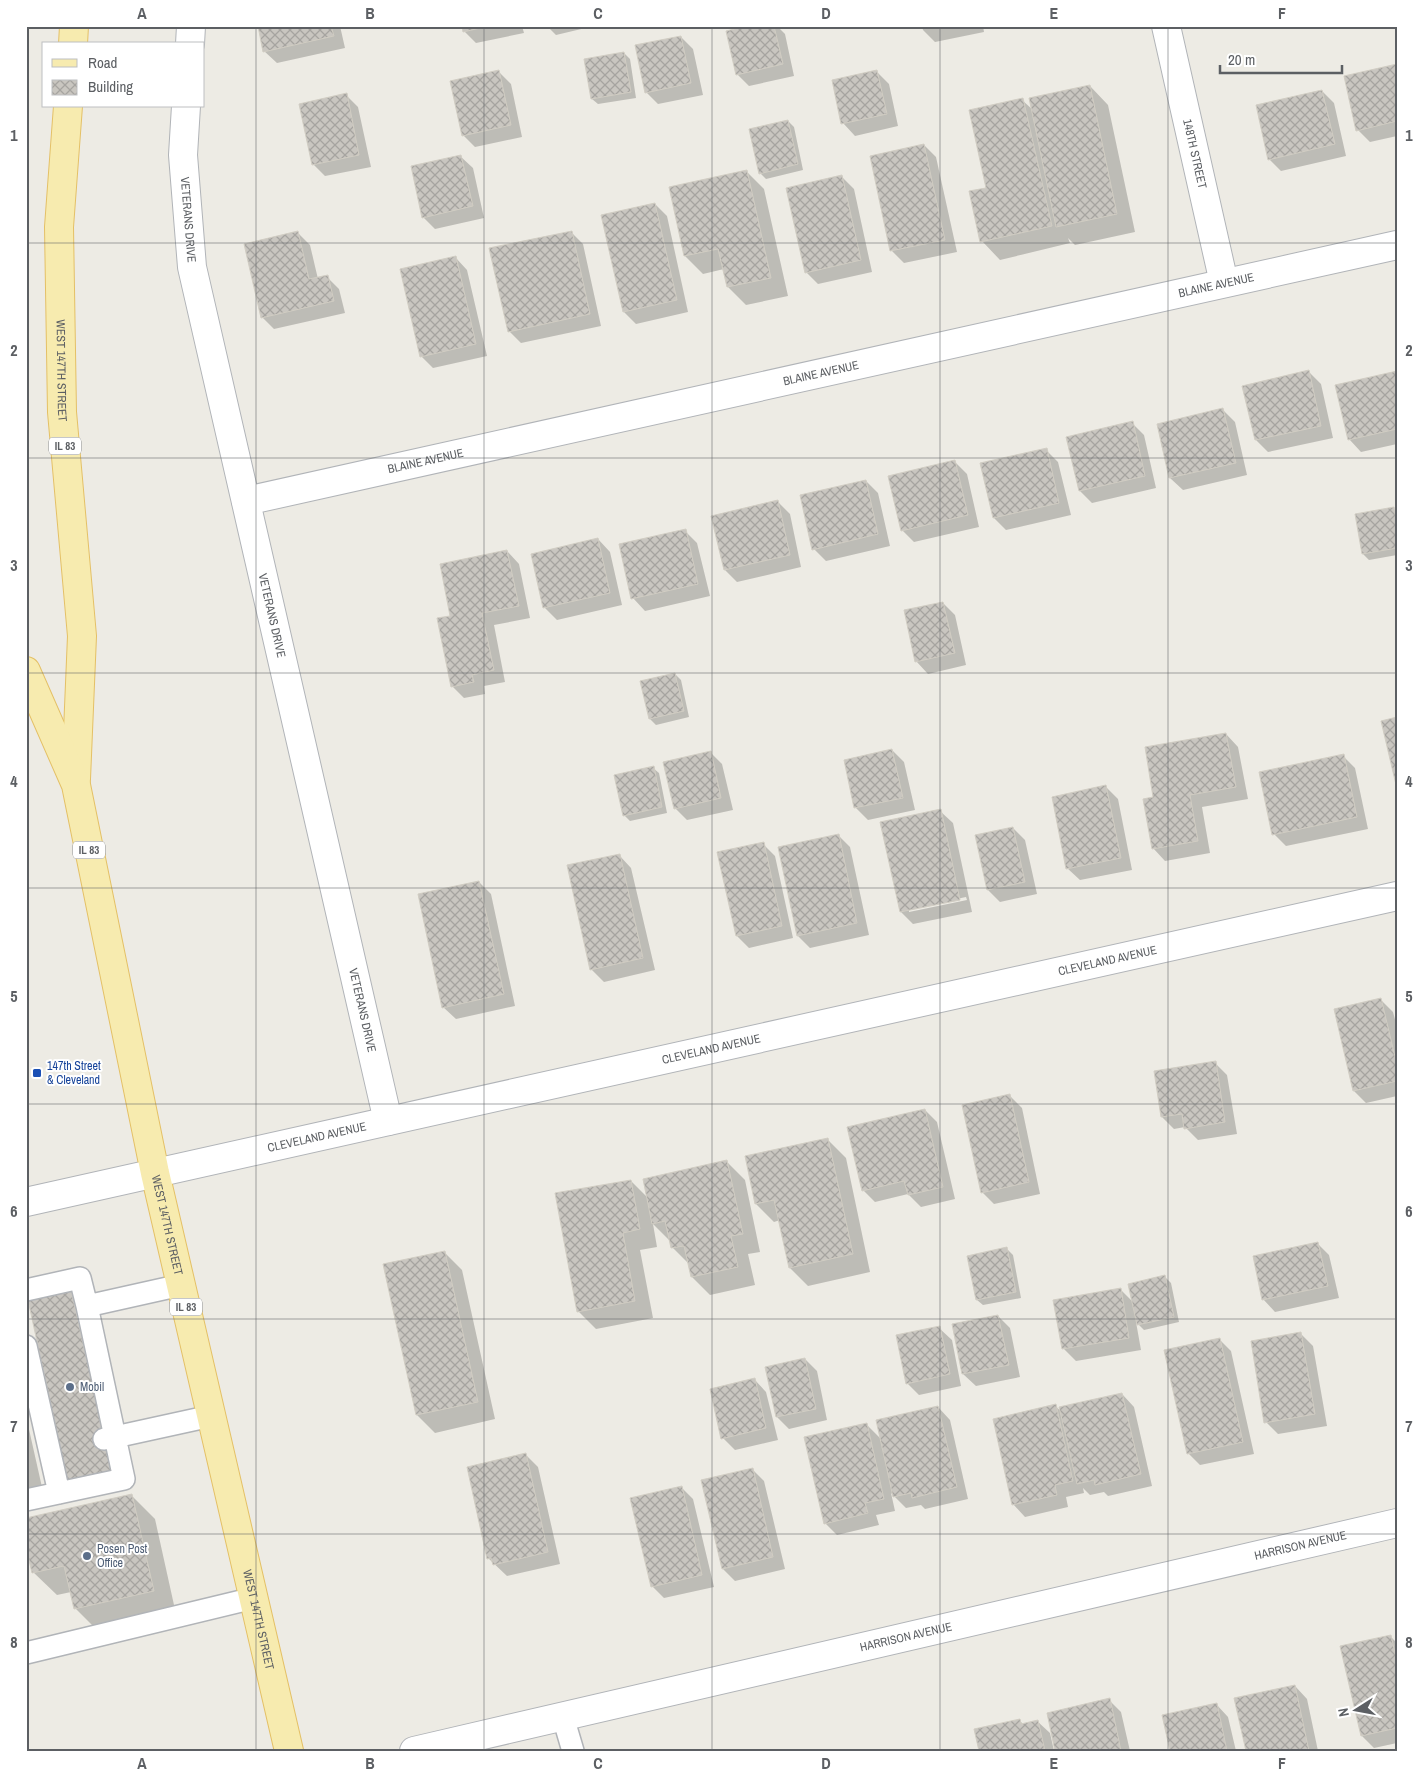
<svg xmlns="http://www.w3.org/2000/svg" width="1423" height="1777" viewBox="0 0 1423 1777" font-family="'Archivo Narrow',sans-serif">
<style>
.shadow{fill:#0003;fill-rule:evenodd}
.building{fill:url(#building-cross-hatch);stroke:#d1cdc3}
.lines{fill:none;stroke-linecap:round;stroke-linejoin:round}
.service-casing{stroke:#b1b4b8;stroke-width:24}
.minor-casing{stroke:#b1b4b8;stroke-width:30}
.primary-casing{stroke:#e4c066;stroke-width:30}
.service{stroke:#fff;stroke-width:21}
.minor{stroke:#fff;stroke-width:28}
.primary{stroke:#f7ebaf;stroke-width:28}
.grid{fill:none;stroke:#5c5f63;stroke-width:1;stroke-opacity:0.55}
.transit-dot{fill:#1a4fb4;stroke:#fff;stroke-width:2}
.service-dot{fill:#5c6f8a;stroke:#fff;stroke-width:2}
.labels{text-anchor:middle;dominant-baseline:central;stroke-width:4;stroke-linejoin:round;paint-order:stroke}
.shield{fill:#fff;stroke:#8d8f92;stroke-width:1}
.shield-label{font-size:11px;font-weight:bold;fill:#5c5f63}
.street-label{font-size:12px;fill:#5c5f63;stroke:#fff}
.transit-label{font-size:12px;fill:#164399;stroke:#fff;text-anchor:start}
.service-label{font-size:12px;fill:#4e5e75;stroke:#fff;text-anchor:start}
.neatline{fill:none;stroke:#5c5f63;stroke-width:2}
.grid-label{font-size:16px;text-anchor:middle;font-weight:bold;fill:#5c5f63}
</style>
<defs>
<pattern id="building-cross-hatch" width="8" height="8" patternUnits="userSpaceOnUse" patternTransform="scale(1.25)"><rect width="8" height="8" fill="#c9c6c0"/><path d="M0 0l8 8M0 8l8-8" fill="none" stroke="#a6a4a0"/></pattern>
</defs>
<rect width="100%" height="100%" fill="#edebe4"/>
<path class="shadow" d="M259,26h81l5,22 -68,15 -13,-12z
M463,26h59l2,7 -48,10 -12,-12z
M547,26h47l-38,9z
M753,26h24l8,8 9,42 -45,10 -12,-12z
M922,26h61l1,6 -49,10 -12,-12z
M681,37l12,12 10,46 -45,9 -12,-12z
M624,53l6,6 6,39 -38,6 -6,-5z
M1397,65v71l-27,6 -12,-12z
M499,72l12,12 11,53 -47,10 -12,-12z
M877,72l12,12 9,42 -43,10 -12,-13z
M1090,86l18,19 27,127 -60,13 -7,-7 2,5 -70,17 -18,-19 6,-52 34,-89 11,10z
M1322,91l12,12 12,53 -65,15 -12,-12z
M346,95l12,12 13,60 -46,9 -12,-12z
M788,121l6,6 9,43 -37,9 -6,-6z
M924,145l12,12 21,95 -53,11 -12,-12 -21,-94z
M460,156l13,12 11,50 -49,11 -12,-12z
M746,171l18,18 24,107 -42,9 -18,-18 -4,-18 -21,5 -18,-18z
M842,177l12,12 18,83 -54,12 -12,-12z
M655,204l12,12 21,96 -52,12 -12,-12z
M571,232l12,12 18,82 -80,17 -12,-12z
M298,233l12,12 8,34 9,-2 12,12 6,24 -71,16 -12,-12z
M455,257l12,13 20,86 -54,12 -12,-12z
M1309,372l12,12 12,54 -65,14 -12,-12 -12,-53z
M1397,372v72l-36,8 -12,-13z
M1223,410l12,12 12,53 -64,15 -13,-12 -12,-53z
M1132,423l12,12 12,53 -64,15 -12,-12z
M1046,450l12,12 13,53 -65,15 -12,-12z
M955,462l12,12 12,53 -65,15 -12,-12z
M866,481l12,12 12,53 -64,15 -12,-12z
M777,501l13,13 11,53 -64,15 -12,-12z
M1393,509l4,3v43l-28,5 -6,-6z
M685,531l12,12 13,53 -65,15 -12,-13z
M598,539l12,13 12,53 -65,15 -12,-12 -12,-53z
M507,551l12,13 11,54 -36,7 11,57 -21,4 1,8 -21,4 -12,-12v-69z
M943,603l12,12 11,50 -38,9 -12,-13z
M675,674l6,6 8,37 -33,8 -6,-6 -8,-37z
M1226,734l12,13 10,52 -46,8 8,46 -45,8 -12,-13 2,-50z
M892,750l12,12 11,48 -47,10 -12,-12 -11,-47z
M710,752l12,12 11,46 -46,10 -12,-12z
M1343,756l12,12 13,61 -82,17 -12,-12z
M653,768l6,5 8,40 -37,8 -6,-6z
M1106,787l12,12 14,71 -52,10 -13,-12z
M940,811l13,12 19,89 -59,12 -12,-12 -19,-89zM966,897l1,3 -58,12v-3z
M1013,828l12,12 12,54 -37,8 -12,-12 -12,-54z
M838,835l12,12 19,88 -59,13 -12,-12z
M763,844l12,12 18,82 -44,10 -12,-12z
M619,855l12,13 24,102 -51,12 -13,-13z
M479,882l12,12 24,112 -59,13 -13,-12z
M1381,1000l12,12 4,15v69l-31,7 -12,-12z
M1215,1063l12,12 10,59 -39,6 -13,-13 -11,2 -12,-12z
M1010,1096l12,12 18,86 -46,10 -12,-12z
M925,1110l12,12 18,77 -34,8 -13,-13 -33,8 -12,-12z
M828,1140l18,18 24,114 -62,14 -18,-18 -10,-48 -6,2 -18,-18z
M727,1162l18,18 15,72 -12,2 7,31 -45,10 -18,-18 -3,-13 -17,-17 -1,-5 -18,-18 4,23 -17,3 13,68 -57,11 -18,-18 53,-130 17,17z
M1317,1243l12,12 10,43 -64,14 -12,-13z
M1007,1249l6,6 8,43 -38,7 -6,-5z
M444,1252l18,18 33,149 -60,14 -18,-18z
M1165,1277l6,6 8,39 -35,8 -8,-8 5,28 -65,11 -12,-12 56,-60 14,14z
M71,1291l6,6 41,183 -49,4z
M998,1316l12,12 10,49 -44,9 -13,-12 -10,-49z
M939,1328l13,12 9,46 -42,9 -12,-12z
M1301,1334l12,12 14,80 -49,8 -12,-12z
M1219,1339l12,12 23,103 -54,11 -12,-12z
M805,1359l12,12 10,49 -38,9 -12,-12z
M754,1379l12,13 12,48 -43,10 -12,-12z
M1122,1394l12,13 18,79 -44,10 -4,-4 -14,3 -7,-7 1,5 -18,4 2,10 -43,10 -12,-13 42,-98 7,6z
M938,1407l12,13 18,79 -43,10 -4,-4 -15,3 -15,-15 4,18 -19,4 3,10 -42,10 -12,-12 41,-99 15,15z
M26,1416l20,89 -20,-3z
M526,1455l12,12 22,97 -53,12 -19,-18z
M752,1469l12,12 21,88 -50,12 -12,-12z
M681,1487l12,12 21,88 -50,11 -12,-12z
M131,1495l24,24 21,95 -78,17 -23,-23 -4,-16 -14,3 -24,-23z
M1390,1636l7,7v100l-23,5 -12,-12z
M1295,1686l12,13 11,52h-71z
M1109,1700l12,12 9,39h-74z
M1216,1704l12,13 8,34h-65z
M1019,1720l4,4 14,-3 13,12 4,18h-74z"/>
<path class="building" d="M258,26h73l3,10 -71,16z
M462,26h27l-26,6z
M747,26h27l9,38 -47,11 -10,-44z
M681,36l10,47 -46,10 -10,-48z
M624,52l7,40 -40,7 -7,-40z
M1397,64v57l-41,10 -12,-55z
M499,70l12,55 -49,11 -12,-55z
M877,70l10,44 -46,10 -9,-44z
M1090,85l27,129 -61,13 -27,-129z
M1322,90l13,54 -67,16 -12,-55z
M347,93l12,62 -47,10 -13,-61z
M1023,98l29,128 -72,16 -11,-51 17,-3 -17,-78z
M788,120l10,44 -39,10 -10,-45z
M924,144l21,96 -55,11 -20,-95z
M461,155l12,51 -51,12 -11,-52z
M747,170l24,108 -44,9 -9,-38 -34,7 -15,-69z
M842,175l19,85 -56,13 -19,-85z
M655,203l22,97 -54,12 -22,-97z
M298,231l11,48 19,-4 6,26 -73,17 -17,-74z
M572,231l18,83 -82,18 -19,-84z
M456,256l20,88 -56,13 -20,-88z
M1309,370l12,56 -66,14 -13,-54z
M1397,371v58l-49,11 -13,-55z
M1223,408l13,55 -67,15 -12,-54z
M1133,421l12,55 -66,15 -13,-54z
M1047,448l12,55 -66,15 -13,-55z
M955,460l13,55 -67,16 -13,-55z
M866,480l12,54 -66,16 -12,-55z
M778,500l12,55 -66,15 -13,-54z
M1394,507l3,18v23l-35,6 -7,-40z
M686,529l12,55 -67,15 -12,-55z
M598,538l12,55 -67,15 -12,-54z
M507,550l12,56 -37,7 12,57 -22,5 2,7 -23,5 -14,-69 13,-2 -10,-52z
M943,602l12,51 -40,9 -11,-52z
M675,673l9,38 -35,8 -9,-38z
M1397,717v72l-16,-68z
M1226,733l10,54 -46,8 8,46 -46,8 -9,-50 10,-2 -8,-50z
M892,749l11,49 -49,10 -10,-48z
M711,751l10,47 -47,11 -11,-47z
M1344,754l13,63 -85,18 -13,-63z
M654,766l8,41 -39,9 -9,-41z
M1106,785l15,73 -55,11 -14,-72z
M941,809l19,91 -60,12 -20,-90z
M1013,827l12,55 -38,8 -12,-55z
M839,834l18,89 -60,13 -19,-89z
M764,842l18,84 -46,10 -19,-84z
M620,854l23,104 -53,12 -23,-105z
M479,881l25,113 -62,14 -24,-114z
M1381,998l16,67v16l-44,10 -19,-82z
M1216,1061l9,61 -41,7 -2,-15 -21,3 -7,-46z
M1010,1094l19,88 -48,11 -19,-88z
M925,1109l18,78 -35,8 -4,-14 -42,10 -15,-64z
M828,1138l25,116 -64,14 -15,-68 -19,4 -10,-48z
M727,1160l16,74 -12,2 7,31 -47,10 -7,-31 -13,2 -6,-27 -13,3 -9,-45z
M631,1180l9,49 -17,4 12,68 -58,11 -22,-119z
M1318,1242l10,44 -66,14 -9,-44z
M1007,1247l9,45 -40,8 -9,-44z
M445,1251l33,151 -62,13 -33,-151z
M1165,1275l9,42 -37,8 -9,-41z
M1121,1288l8,50 -67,11 -9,-49z
M71,1290l42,184 -45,10 -40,-184z
M998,1315l11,50 -47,9 -10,-50z
M940,1326l10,48 -44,10 -10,-49z
M1301,1332l14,82 -51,9 -13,-82z
M1220,1338l23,104 -56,12 -23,-104z
M805,1358l11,51 -40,8 -11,-50z
M755,1378l11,50 -45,11 -11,-50z
M1122,1393l19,81 -46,11 -1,-5 -17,4 -18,-77z
M1056,1404l17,77 -18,4 2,10 -45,10 -19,-86z
M938,1406l19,81 -45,11 -1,-5 -18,4 -17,-77z
M867,1423l17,76 -19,4 3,10 -44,11 -20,-87z
M526,1453l22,99 -55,13 -2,-7 -4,1 -20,-92z
M753,1468l20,89 -51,12 -21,-89z
M682,1486l20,89 -51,12 -21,-89z
M132,1494l22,97 -80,18 -10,-43 -32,7 -6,-26v-29z
M1391,1635l6,27v66l-36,8 -21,-90z
M1295,1685l14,66h-63l-12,-53z
M1110,1698l11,53h-66l-8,-38z
M1217,1703l10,48h-57l-8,-36z
M1020,1719l1,5 17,-4 7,31h-66l-5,-22z"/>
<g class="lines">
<g class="service-casing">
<path id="service" d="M181,1285l-94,21 28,131 96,-21
M26,1290l54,-12 7,28
M26,1346l33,147
M26,1500l98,-21 -9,-42 -11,2
M26,1653l228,-55
M563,1717l10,34"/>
</g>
<g class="minor-casing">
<g id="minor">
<path id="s1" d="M1166,26l58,257"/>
<path d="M190,44l1,-18"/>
<path id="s2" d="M186,106l-3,49 9,112 196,854"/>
<path id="s3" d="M246,501l1151,-256"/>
<path id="s4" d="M26,1202l1371,-306"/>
<path id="s5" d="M414,1751l983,-228"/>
</g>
</g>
<g class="primary-casing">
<g id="primary">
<path d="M73,44l1,-18"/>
<path id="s6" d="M68,106l-9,121 3,185 20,224 -6,143"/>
<path id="s7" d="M26,671l50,114 79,388 134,578"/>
</g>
</g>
<use href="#service" class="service"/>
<use href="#minor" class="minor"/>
<use href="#primary" class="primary"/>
</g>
<path class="grid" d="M256,26v1725M484,26v1725M712,26v1725M940,26v1725M1168,26v1725M26,243h1371M26,458h1371M26,673h1371M26,888h1371M26,1104h1371M26,1319h1371M26,1534h1371"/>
<rect class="transit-dot" x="32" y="1068" width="10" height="10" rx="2.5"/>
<g class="service-dot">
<circle cx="70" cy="1387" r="5"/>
<circle cx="87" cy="1556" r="5"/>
</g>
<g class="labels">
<g class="shield">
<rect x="49" y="437.5" width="32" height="17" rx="4"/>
<rect x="73" y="841.5" width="32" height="17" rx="4"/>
<rect x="170" y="1298.5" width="32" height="17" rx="4"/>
</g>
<g class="shield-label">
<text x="65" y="446">IL 83</text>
<text x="89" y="850">IL 83</text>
<text x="186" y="1307">IL 83</text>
</g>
<g class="street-label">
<text stroke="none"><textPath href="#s1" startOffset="131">148TH STREET</textPath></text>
<text stroke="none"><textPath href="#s2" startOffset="114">VETERANS DRIVE</textPath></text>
<text stroke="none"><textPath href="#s3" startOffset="994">BLAINE AVENUE</textPath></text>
<text stroke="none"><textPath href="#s6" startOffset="265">WEST 147TH STREET</textPath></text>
<text stroke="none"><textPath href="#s3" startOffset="589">BLAINE AVENUE</textPath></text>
<text stroke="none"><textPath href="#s3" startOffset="184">BLAINE AVENUE</textPath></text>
<text stroke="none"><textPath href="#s2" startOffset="519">VETERANS DRIVE</textPath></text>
<text stroke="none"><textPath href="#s4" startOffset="1108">CLEVELAND AVENUE</textPath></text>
<text stroke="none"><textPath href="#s2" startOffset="924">VETERANS DRIVE</textPath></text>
<text stroke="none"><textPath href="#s4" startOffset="702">CLEVELAND AVENUE</textPath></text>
<text stroke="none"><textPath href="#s4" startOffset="298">CLEVELAND AVENUE</textPath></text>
<text stroke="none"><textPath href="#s7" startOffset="574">WEST 147TH STREET</textPath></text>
<text stroke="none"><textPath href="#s5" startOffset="910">HARRISON AVENUE</textPath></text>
<text stroke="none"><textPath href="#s7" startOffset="979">WEST 147TH STREET</textPath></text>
<text stroke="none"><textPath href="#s5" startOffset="505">HARRISON AVENUE</textPath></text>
</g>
<g class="transit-label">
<text x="47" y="1066">147th Street<tspan x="47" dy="14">&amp; Cleveland</tspan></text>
</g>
<g class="service-label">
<text x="80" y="1387">Mobil</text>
<text x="97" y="1549">Posen Post<tspan x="97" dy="14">Office</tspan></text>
</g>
</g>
<rect width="1423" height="1777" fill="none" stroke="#ffffff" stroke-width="55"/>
<rect x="42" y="42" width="162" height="65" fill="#ffffff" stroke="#bebfc1"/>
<rect x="52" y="59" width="25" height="8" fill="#f7ebaf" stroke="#bebfc1"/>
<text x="88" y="68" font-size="15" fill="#5c5f63">Road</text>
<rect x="52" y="80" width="25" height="15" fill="url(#building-cross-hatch)" stroke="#bebfc1"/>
<text x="88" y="92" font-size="15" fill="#5c5f63">Building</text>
<g transform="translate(1356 1710) rotate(259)" stroke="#ffffff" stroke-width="4" paint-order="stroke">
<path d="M0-4L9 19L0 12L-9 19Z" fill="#5c5f63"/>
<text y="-8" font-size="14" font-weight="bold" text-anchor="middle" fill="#5c5f63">N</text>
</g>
<path d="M1220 65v8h122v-8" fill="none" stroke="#5c5f63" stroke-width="2.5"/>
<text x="1228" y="65" font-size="15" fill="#5c5f63" stroke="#ffffff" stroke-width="4" paint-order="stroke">20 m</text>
<rect x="28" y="28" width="1368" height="1722" class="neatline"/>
<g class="grid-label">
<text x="142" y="19">A</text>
<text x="370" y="19">B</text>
<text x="598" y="19">C</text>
<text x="826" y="19">D</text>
<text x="1054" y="19">E</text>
<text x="1282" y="19">F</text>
<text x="14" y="141">1</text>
<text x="1409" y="141">1</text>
<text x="14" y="356">2</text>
<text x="1409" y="356">2</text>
<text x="14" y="571">3</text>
<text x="1409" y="571">3</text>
<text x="14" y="787">4</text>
<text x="1409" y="787">4</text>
<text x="14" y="1002">5</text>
<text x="1409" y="1002">5</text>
<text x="14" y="1217">6</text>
<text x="1409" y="1217">6</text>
<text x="14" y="1432">7</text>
<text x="1409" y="1432">7</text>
<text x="14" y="1648">8</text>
<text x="1409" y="1648">8</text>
<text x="142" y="1769">A</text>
<text x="370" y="1769">B</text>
<text x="598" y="1769">C</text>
<text x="826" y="1769">D</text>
<text x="1054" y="1769">E</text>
<text x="1282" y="1769">F</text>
</g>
</svg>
